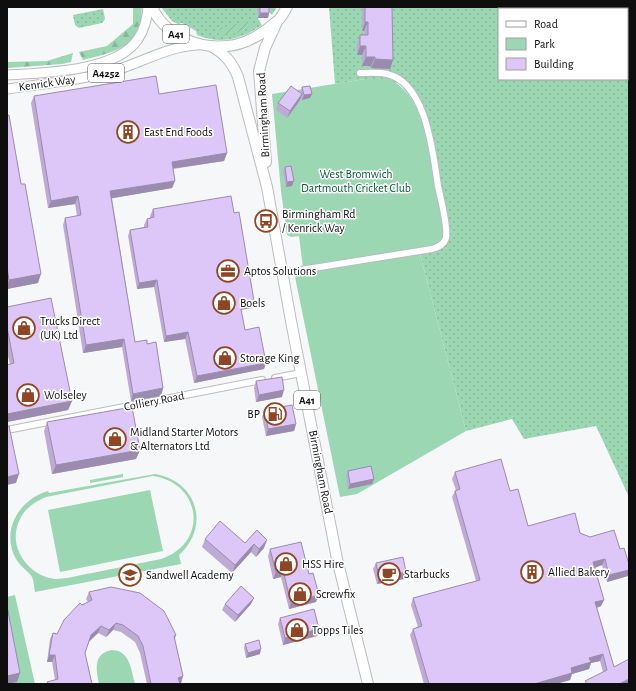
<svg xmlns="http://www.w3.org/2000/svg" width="636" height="691" viewBox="0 0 636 691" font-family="'Alegreya Sans',sans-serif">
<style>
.grass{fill:url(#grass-dots);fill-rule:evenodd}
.forest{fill:url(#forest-firs)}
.park{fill:#9cd7b3;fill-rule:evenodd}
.garden{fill:url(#garden-furrows)}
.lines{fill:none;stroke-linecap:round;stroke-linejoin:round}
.minor-casing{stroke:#babcbf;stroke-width:8}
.primary-casing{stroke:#babcbf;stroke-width:11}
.trunk-casing{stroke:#babcbf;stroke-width:12}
.minor{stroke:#fff;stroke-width:6}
.primary{stroke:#fff;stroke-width:9}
.trunk{stroke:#fff;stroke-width:10}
.wall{fill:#beabd5}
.shaded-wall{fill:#9b8bae}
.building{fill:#ddc7f8;stroke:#9b8bae}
.labels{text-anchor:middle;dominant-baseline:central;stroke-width:3;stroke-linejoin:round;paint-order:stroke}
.shield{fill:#fff;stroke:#565657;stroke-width:1}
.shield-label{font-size:11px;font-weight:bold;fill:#0e0e0f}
.street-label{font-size:12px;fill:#0e0e0f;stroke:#fff}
.poi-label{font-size:12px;fill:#0e0e0f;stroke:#fff;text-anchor:start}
.park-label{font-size:12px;fill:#055935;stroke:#fff}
</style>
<defs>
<pattern id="grass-dots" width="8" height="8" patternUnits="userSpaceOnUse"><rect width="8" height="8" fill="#9cd7b3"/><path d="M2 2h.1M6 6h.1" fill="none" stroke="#85b799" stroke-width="1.8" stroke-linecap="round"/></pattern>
<pattern id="forest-firs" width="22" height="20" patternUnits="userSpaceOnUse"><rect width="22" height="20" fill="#9cd7b3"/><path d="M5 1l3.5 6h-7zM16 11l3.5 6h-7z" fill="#85b799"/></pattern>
<pattern id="garden-furrows" width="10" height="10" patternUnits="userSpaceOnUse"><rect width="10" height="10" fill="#9cd7b3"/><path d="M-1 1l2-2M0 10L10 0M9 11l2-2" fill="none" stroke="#85b799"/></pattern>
</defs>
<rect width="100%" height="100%" fill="#f5f7f9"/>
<path class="grass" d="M161,7h116l-5,8 -5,-5 -9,-2v11l4,6c-20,14 -41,20 -65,10l-1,-4 -14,-8 -4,1 -6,-3z
M329,7h300v490l-33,-71 -72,13 -12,-20 -46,12 -46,-177 4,-129 -12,-26 -13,-16 -34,-4 -30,5zM499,9h128v70h-128z
M103,9l2,10 -3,4 -23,5 -4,-3 -2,-10z"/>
<path class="forest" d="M133,7h9c-1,7 0,15 -2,22 -9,21 -38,26 -57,31l-4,-8 28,-6 26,-22z
M73,53l-2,9 -9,2 -55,4v-6l40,-1z"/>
<path class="park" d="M388,78c34,17 38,58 44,91 4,22 8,45 12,67l-3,6 -7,4 -131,22 -4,-32 -8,1 -4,-2 -6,-44 -9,-97 93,-15z
M420,254l46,177 -109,63 -17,3 -46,-225z
M123,474v3l-33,6v-3z
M155,474c42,7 56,52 24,81l2,9 -146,28c-1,-4 -1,-11 -3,-15 -3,-5 -12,-11 -16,-18 -16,-29 4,-60 32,-68l1,2zM153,476c49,7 56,67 8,83 -23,5 -46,9 -69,14 -12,2 -25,6 -37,6 -22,-2 -42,-24 -39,-47 3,-18 13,-28 30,-35z
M150,490l13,61 -103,21 -12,-62z
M15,595l20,89h-28v-87z
M111,650c19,0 20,19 24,34h-36c-3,-14 -6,-30 12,-34z"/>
<path class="garden" d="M248,21l4,5c-11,7 -20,9 -34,8l3,-6z"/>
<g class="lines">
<g class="minor-casing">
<path id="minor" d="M282,273l150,-24c6,-2 12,-4 14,-11 2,-12 -5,-38 -8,-52 -5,-31 -11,-103 -51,-112 -8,-2 -19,-1 -27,-1
M275,378l26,-5
M7,430l255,-50"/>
</g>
<g class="primary-casing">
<path id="primary" d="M7,75c35,-2 110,-3 131,-36 7,-10 9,-20 10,-32
M7,89c35,-5 69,-8 103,-17 30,-8 57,-26 88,-27"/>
</g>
<g class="trunk-casing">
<path id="trunk" d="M152,7c12,28 46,42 75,39 17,-1 36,-12 49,-24 5,-3 8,-10 11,-15
M211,46c14,8 21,16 27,31l29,110 24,134 46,238 31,125
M266,162l-7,-91 6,-23 12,-26"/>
</g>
<use href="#minor" class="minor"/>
<use href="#primary" class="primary"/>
<use href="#trunk" class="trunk"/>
</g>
<path class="wall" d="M258,7h11v6l-1,5h-10z
M364,7h28l1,53 -3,9 -19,-1v-2h-9v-11h-5v-11l3,-9h5l-1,-4h-2v-19z
M302,87l10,7 -2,4 -8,2 -1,-4 -1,4 -13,18 -11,-8 2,-7 22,-10z
M159,94l68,59 -3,8 -51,8 2,12 -3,7 -60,10 23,144 12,2 16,44 -2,8 -30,5 -9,-54 -39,6 -20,-128 2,-7 12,-2 -2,-12 -27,4 -17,-105 3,-7z
M7,116l31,167 -31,6z
M285,167l7,19 -6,1 -3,-15z
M153,209l81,4 20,88 -2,7 -11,2 4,20 21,33 -2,6 -70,14 -9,-44 -21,3 -10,-55 -17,2 -9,-53 2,-6 14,-3v-2l3,-6 3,-1v-2z
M7,307l65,94 -4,9 -61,12v-57l3,-1 -3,-12z
M256,381l26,16 -26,5 -2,-14z
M265,410l31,14 -2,7 -28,5 -4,-19z
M47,422l93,28 -4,9 -84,15 -8,-43z
M348,471l26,8 -2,5 -24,5 -2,-14z
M455,472l55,19 18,35 52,7 40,16 9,15v9l-1,3 -21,6 -5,-17 -7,3 9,32 -3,6 -4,2 17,59 -11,5 -3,-11 -9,2 -2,6 -17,5 -2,6 -14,4h-132l-14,-49 3,-6 5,-2 -7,-22 2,-7 63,-17 -24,-84 3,-6 1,-1 -4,-11z
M257,530l7,18 -8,9 -5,-5 -19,21 -30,-26 3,-8 40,4z
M270,549l46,53 -27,7 -8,-32 -8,2 -5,-23z
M376,563l28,16 -27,5 -4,-15z
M89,592l87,43 -1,5 8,36 -2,7 -1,1h-33l-7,-31 -5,-11 -14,-10 -8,-2 -7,7 -8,-4 -9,9 -4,11 7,31h-45v-2l8,-2 -3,-18h-5l3,-23 3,-6 4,1 31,-32 -2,-3z
M225,604h26l-16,18 -13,-12z
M280,618l39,11 -2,7 -34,9 -5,-21z
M245,644l15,10 -14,4 -2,-10z"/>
<path class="shaded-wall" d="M260,13h9l-1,5h-10z
M365,22h3l-4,9h-2z
M360,46h6l-4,9h-5z
M366,57h9l-4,9h-9z
M375,59l18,1 -3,9 -19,-1z
M302,94l-2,6 -13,18 3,-7z
M312,94l-2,4 -8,2 2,-5z
M227,153l-3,8 -55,8 3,-7z
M175,181l-3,7 -64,11 2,-8z
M294,181l-2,5 -6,1 1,-5z
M78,196l-3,8 -27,4 3,-7z
M41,274l-3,9 -31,6v-2l2,-7z
M157,280l-3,7 -17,2 2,-6z
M254,301l-2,7 -14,2 2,-6z
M188,332l-3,7 -21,3 2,-6z
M124,339l-2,8 -39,6 3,-8z
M266,363l-2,6 -70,14 3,-7z
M163,388l-2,8 -30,5 2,-7z
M284,390l-2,7 -26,5 3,-7z
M72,401l-4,9 -61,12v-8z
M296,424l-2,7 -28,5 2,-7z
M140,450l-4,9 -84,15 4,-9z
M19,474l-3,9 -9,2v-8z
M374,479l-2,5 -24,5 2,-5z
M267,540l-3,8 -8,9 3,-8z
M254,544l-3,8 -19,21 3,-8z
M605,559l-3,6 -11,4 2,-7z
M283,570l-2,7 -8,2 3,-7z
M629,570v3l-1,3 -21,6 2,-7z
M406,572l-2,7 -27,5 2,-6z
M319,595l-3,7 -27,7 2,-6z
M254,598l-3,6 -16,18 3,-7z
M604,600l-3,6 -8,3 2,-7z
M116,623l-3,7 -7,7 3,-7z
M101,626l-3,7 -10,9 3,-7z
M319,629l-2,7 -34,9 2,-7z
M261,649l-1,5 -14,4 2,-5z
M603,654l-3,7 -9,2 -2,6 -17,5 -2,6 -14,4h-22l37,-16 18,-10z
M49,655h6l-3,7h-5z
M20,673l-3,9 -10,2v-8z
M183,676l-2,7 -4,1 1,-6z
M629,679v5h-10z"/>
<path class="building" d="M260,7h9v6h-9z
M365,7h27l1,53 -18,-1v-2h-9v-11h-6v-11h8v-13h-3z
M156,76l3,18 57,-9 11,68 -55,9 3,19 -65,10 25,151 12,-2v4l9,-2 7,46 -30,6 -9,-55 -38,6 -21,-127 16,-3 -3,-19 -27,5 -17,-105z
M291,86l11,8 -12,17 -12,-8z
M310,86l2,8 -8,1 -2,-8z
M9,115l12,69h4l16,90 -32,6 -2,-13v-151z
M291,166l3,15 -7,1 -2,-15z
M231,196l3,17 5,-1 15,89 -14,3 5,26 14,-3 7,36 -69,13 -9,-44 -22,4 -9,-56 -18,3 -9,-53 18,-3 -1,-8 7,-2 -1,-8z
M51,298l21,103 -65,13v-49l7,-2 -7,-36v-20z
M282,377l2,13 -25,5 -3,-14z
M292,405l4,19 -28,5 -3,-19z
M132,407l8,43 -84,15 -9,-43z
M9,426l10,48 -12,3v-50z
M501,459l9,32 8,-2 10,37 47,-13 5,20 10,4 24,-7 6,19 4,-1 5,16v6l-20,5 -4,-16 -12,3 11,38 -9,2 19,65 15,-8v20l-10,5h-32l-2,-3 22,-11 -4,-16 -14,4 2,4 -20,6 1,5 -38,11h-105l-16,-55 9,-3 -9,-28 67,-18 -25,-89 5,-2 -5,-17z
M371,466l3,13 -24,5 -2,-13z
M220,521l25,22 12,-13 10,10 -8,9 -5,-5 -19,21 -30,-26z
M301,542l8,32 4,-1 6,22 -28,8 -8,-33 -7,2 -6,-23z
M403,557l3,15 -27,6 -3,-15z
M241,586l13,12 -16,17 -13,-11z
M111,587l29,6 24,18 12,24 -2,1 9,40 -5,2 2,6h-29l-8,-38 -5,-10 -15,-11 -7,-2 -7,7 -8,-4 -10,9 -6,18 7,31h-44l-1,-2 11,-3 -3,-24h-6l4,-22 4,1 7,-14 16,-17 2,2 10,-5 -3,-8z
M7,606l13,67 -13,3z
M314,609l5,20 -34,9 -5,-20z
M259,640l2,9 -13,4 -3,-9z"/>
<defs>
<g id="building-ring" transform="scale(1.15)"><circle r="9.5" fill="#fff" stroke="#8e4624" stroke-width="1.5"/><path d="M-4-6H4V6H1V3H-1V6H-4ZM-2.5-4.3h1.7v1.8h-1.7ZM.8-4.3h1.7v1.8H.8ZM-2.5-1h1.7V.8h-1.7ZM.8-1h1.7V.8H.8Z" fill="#8e4624"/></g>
<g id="bus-ring" transform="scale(1.15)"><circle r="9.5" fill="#fff" stroke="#8e4624" stroke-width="1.5"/><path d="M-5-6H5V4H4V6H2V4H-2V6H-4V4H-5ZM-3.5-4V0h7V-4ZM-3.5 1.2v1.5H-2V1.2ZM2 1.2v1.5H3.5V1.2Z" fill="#8e4624"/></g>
<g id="office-ring" transform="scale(1.15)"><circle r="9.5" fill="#fff" stroke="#8e4624" stroke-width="1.5"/><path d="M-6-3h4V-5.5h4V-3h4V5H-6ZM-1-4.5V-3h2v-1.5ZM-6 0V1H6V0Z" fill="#8e4624"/></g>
<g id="shop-ring" transform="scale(1.15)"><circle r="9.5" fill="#fff" stroke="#8e4624" stroke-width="1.5"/><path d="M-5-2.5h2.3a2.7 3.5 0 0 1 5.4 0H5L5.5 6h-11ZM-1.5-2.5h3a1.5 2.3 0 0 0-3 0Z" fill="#8e4624"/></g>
<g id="fuel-ring" transform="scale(1.15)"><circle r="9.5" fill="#fff" stroke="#8e4624" stroke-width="1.5"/><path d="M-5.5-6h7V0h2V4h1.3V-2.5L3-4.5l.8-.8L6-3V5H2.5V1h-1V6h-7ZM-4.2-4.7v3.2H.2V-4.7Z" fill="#8e4624"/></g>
<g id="cafe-ring" transform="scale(1.15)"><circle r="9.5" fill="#fff" stroke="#8e4624" stroke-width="1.5"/><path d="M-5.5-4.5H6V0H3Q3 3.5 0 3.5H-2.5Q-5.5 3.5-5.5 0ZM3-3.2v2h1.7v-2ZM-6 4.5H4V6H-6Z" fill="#8e4624"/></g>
<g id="school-ring" transform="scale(1.15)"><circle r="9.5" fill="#fff" stroke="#8e4624" stroke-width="1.5"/><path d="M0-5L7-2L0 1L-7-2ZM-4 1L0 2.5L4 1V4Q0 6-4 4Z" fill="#8e4624"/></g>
</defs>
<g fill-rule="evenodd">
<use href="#building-ring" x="128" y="132"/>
<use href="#bus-ring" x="266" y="221"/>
<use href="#office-ring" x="228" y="271"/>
<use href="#shop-ring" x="224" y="303"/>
<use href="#shop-ring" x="24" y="328"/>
<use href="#shop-ring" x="225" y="358"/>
<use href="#shop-ring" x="28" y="395"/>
<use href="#fuel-ring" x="275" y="414"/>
<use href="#shop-ring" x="115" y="439"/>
<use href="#shop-ring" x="286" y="564"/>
<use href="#building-ring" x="532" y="572"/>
<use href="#cafe-ring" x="389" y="574"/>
<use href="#school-ring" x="130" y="575"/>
<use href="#shop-ring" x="300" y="594"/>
<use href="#shop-ring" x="297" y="630"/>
</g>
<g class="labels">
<g class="shield">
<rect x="163" y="25" width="26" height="18" rx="3"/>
<rect x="88" y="64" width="36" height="18" rx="3"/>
<rect x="294" y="391" width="26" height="18" rx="3"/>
</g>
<g class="shield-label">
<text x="176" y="34">A41</text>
<text x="106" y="73">A4252</text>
<text x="307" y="400">A41</text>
</g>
<g class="street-label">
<text transform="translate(47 83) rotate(-8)">Kenrick Way</text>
<text transform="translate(263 115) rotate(-93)">Birmingham Road</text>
<text transform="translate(154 401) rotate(-11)">Colliery Road</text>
<text transform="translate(321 472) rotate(79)">Birmingham Road</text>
</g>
<g class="poi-label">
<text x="144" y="132">East End Foods</text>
<text x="282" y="214">Birmingham Rd<tspan x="282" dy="14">/ Kenrick Way</tspan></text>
<text x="244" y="271">Aptos Solutions</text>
<text x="240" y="303">Boels</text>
<text x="40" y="321">Trucks Direct<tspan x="40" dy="14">(UK) Ltd</tspan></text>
<text x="240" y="358">Storage King</text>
<text x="44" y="395">Wolseley</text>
<text x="260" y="414" text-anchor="end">BP</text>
<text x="130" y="432">Midland Starter Motors<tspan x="130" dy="14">&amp; Alternators Ltd</tspan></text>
<text x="302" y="564">HSS Hire</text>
<text x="548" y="572">Allied Bakery</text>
<text x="404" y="574">Starbucks</text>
<text x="146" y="575">Sandwell Academy</text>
<text x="316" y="594">Screwfix</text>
<text x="312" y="630">Topps Tiles</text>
</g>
<g class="park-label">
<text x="356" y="174">West Bromwich<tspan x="356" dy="14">Dartmouth Cricket Club</tspan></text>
</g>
</g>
<rect width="636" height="691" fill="none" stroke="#0e0e0f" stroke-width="16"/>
<rect x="498" y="8" width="130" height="72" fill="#ffffff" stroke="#9f9f9f"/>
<rect x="506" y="21" width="20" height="6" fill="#ffffff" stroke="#9f9f9f"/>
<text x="534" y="28" font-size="12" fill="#0e0e0f">Road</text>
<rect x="506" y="38" width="20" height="12" fill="#9cd7b3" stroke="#9f9f9f"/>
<text x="534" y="48" font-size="12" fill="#0e0e0f">Park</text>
<rect x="506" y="58" width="20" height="12" fill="#ddc7f8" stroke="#9f9f9f"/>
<text x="534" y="68" font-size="12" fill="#0e0e0f">Building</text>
</svg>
